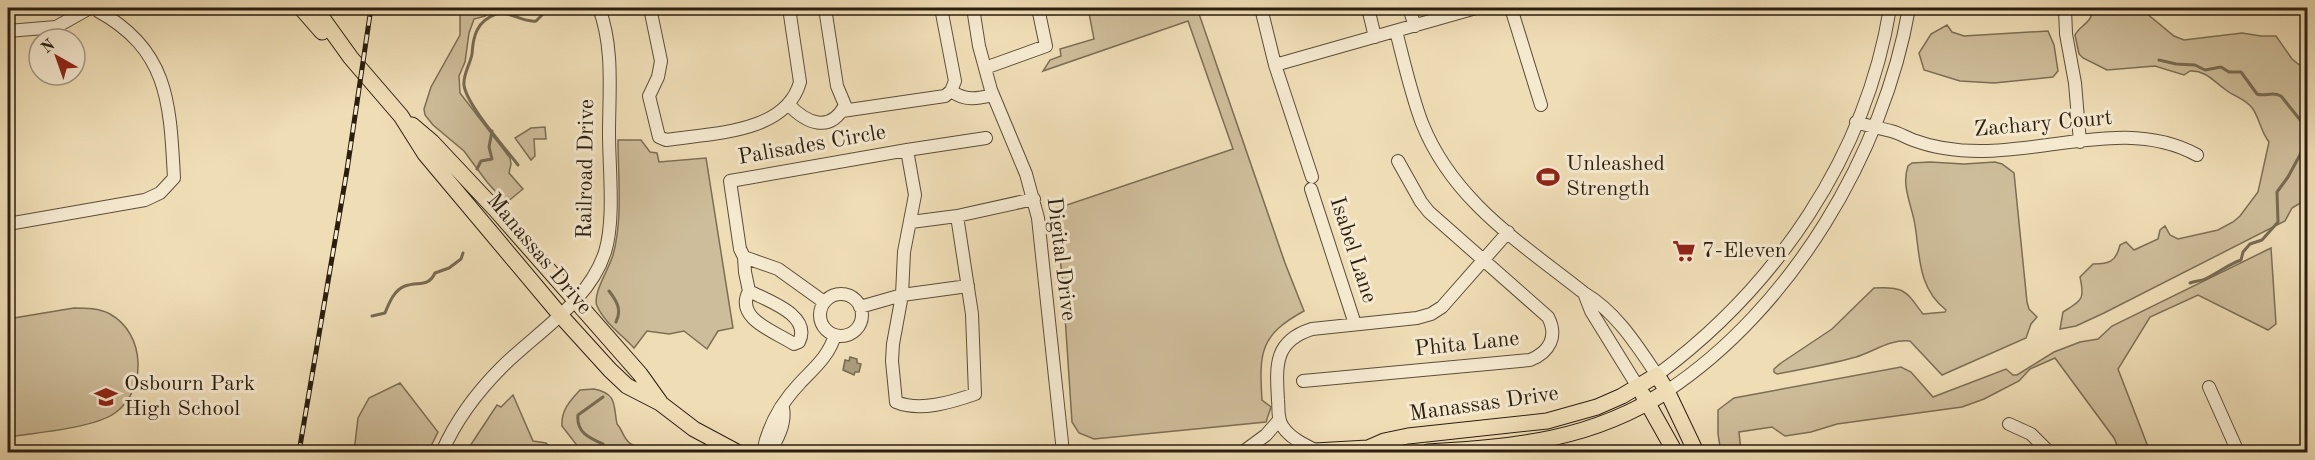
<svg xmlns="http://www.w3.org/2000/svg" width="2315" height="460" viewBox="0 0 2315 460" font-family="'Old Standard TT',serif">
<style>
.green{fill:#cebd9a;stroke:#7c6e54;stroke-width:1.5}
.water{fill:#ac9c7d;stroke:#786a51;stroke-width:1.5}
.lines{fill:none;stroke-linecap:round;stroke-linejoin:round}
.stream{stroke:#786a51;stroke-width:3}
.minor-casing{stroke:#5c4e39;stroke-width:14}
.major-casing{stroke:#2b1e0f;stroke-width:17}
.minor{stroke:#f5e9d0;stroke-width:12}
.major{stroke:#efddb6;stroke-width:15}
.rail-casing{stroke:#2b1e0f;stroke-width:5}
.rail{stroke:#f5e9d0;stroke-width:3;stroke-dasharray:9;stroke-linecap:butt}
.labels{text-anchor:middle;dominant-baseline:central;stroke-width:6;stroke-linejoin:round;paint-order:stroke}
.street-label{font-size:22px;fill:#2b1e0f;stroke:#f5e9d0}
.poi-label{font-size:22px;fill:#2b1e0f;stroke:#f5e9d0;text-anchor:start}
</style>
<rect width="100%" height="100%" fill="#efddb6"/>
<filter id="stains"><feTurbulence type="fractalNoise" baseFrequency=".00333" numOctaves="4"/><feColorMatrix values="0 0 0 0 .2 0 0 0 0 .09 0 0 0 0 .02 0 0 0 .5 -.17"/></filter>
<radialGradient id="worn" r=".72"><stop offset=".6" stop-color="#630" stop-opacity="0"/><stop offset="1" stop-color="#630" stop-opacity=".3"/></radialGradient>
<path class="green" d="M460,8h58l5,5 -27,-4 -11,7 -11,3 -5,14 -4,29 -6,14 1,17 50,65 1,6 -2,9 14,16 -17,14 -19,-21 -23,-31 -31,-26 -8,-10 -1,-6 7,-22 29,-52z
M1088,8h109l88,255 19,48c-44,24 -45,41 -42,89l9,7 -5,15 -172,17 -15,-6 -7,-11 -9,-136 -8,-77 178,-60 -45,-128 -145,50 7,-11 11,-4 -1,-7 34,-10z
M2092,8h48l34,28 10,4 58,-7 19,3h15l16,23 15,12v128l-15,9 -7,13 -181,92 -28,13 -16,3 3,-17c19,-12 22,-12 17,-35l13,-13c16,0 23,-2 27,-19l6,-3 8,8 24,-11 2,-9 5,-4 5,9 8,4 40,-9 15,-8 7,-6 18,-24 11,-50c-8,-10 -9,-22 -16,-33 -7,-10 -18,-12 -27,-19 -12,-8 -20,-20 -36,-19l-6,4 -29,-9 -48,4 -24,-12 -4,-4 -4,-19c5,-10 19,-13 17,-27z
M1947,25l5,7 12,4 84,-5 6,14 4,26 -5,6 -59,6 -34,-2 -36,-11 -5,-17 12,-19z
M545,127l1,12h-12l1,17 -4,4 -16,-22 16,-10z
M618,140h23l9,12 7,1 2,9 47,-4 27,170 -15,3 -11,18 -23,-18 -15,3 -22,-3 -13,17c-12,-13 -30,-26 -37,-42 -5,-12 12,-37 16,-51 10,-36 5,-78 5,-115z
M1930,162l34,2 31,-2 7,2 12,9 13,129 2,7 8,8 -6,7 -5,14 -84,37 -32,-34c-20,-2 -35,10 -54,16 -25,7 -52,12 -79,17l-3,-2v-3l7,-6 51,-34 42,-41c32,-2 32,4 49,26l22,-2 1,-2c-28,-22 -26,-53 -31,-85 -3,-19 -14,-39 -7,-59l4,-3z
M2271,248l5,76 -8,6 -70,-35 -48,22 -32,52 32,83h-30l-6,-14 -59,-80 -25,11 -11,12 -35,18 -22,8 -125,17 -26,8 -26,4 -13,-9 -33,5 2,20h-20l-3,-18v-24l16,-12 167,-31 10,5 22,25 73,-28 7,6h4l37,-23 26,-10 18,-3 14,-13z
M74,308c12,0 25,0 36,6 36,20 37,76 5,99 -21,15 -80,20 -107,24v-118z
M400,383l38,49 -10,20h-74l4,-34 11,-20z
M594,389c24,5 19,16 23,35 6,6 6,15 14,20 12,7 25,-2 37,8h-86l-20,-26c-1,-16 8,-25 18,-36z
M513,395l20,46 13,2 9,9h-89l31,-47 4,2z"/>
<path class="water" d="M850,357l7,2v4l4,1 -2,8h-4l-1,3 -11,-5 2,-10 4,1z"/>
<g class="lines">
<path class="stream" d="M2159,60l17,4 19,1 10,5 16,-3 8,5h12l16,22c8,3 15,-3 24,2l20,25 7,16
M518,165c-13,-17 -52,-61 -54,-80 -1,-11 6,-20 8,-31 1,-18 5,-33 24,-40 14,-4 26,9 40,7l7,-7
M477,169l4,-8 11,-2 -3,-12 3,-16
M2190,283c5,-2 11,-2 15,-4 13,-6 24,-15 36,-19l2,-8 7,-8 12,-4 16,-18 -1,-30 11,-15 20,-37
M609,291c8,10 13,19 7,31
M372,316l13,-3c4,-10 9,-23 20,-27 13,-5 23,2 30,-13l14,-5 12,-9 2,-6
M603,397l-25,18c-2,17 11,23 25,29l1,8"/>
<g class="minor-casing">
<path id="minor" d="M650,8l11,53 -3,16 -9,19 10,41 7,3c44,-7 120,-6 134,-58l-11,-74
M973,8l6,38 12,44 35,84 12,44 25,234
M1261,8l14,57 37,112
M1368,8l7,29
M1409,8l6,18
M1511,8l30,97
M2065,9l1,25 9,49 5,59
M8,31l48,-4 34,-19
M1396,31c8,31 15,63 26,92 31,78 99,120 162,170 32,19 52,51 73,82 119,-88 209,-219 233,-367
M1275,65l201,-57
M985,68l61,-22 -8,-38
M951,91c14,10 26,8 42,4
M788,104c18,19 42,30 57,1l-8,-19 -12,-78
M842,111l103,-15 6,-5 4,-10 -14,-73
M1856,122c12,4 23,6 35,9 8,2 14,6 22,9 21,8 44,11 67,11 71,1 150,-33 217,4
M907,150l79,-12
M1311,189l44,135
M957,216l15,98 3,80c-23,8 -55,18 -79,8l-4,-41 1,-17 9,-49 66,-9
M911,222l46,-6 77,-17
M8,224l137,-24 15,-7 14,-15c-4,-74 -5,-128 -76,-167
M744,257l1,15 4,19c19,10 63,24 50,51l-5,2c-18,-12 -60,-25 -45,-53
M1584,293l7,18 47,76
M820 315a21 21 0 1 1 42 0a21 21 0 1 1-42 0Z
M824,302l-46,-33 -34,-12 -4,-8 -10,-68 177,-31 8,45 -11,57 -2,43 -42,12
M1303,381l227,-21c20,-8 28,-24 18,-43l-119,-105 -8,-10 -23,-41
M2209,387l29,65
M1667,391c124,-82 217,-238 242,-383
M2009,424l22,10 18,18
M1317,451c-12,-6 -27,-13 -34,-24 -6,-8 -4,-18 -5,-27 -2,-35 -4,-59 34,-71l105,-11 14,-4 11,-7 66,-75
M442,452c14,-32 35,-60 60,-85 35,-35 87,-65 103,-115 10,-32 4,-84 4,-118 0,-42 5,-86 -10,-126
M763,452c5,-26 18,-49 37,-69 14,-15 29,-27 35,-48
M769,452c9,-13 17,-28 14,-44
M1243,452l23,-17 13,-15"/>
</g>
<g class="major-casing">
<path id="major" d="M301,8l21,24
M315,8l36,50 50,58 24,38 136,162 49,54 17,16 33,17 34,26 43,23
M412,125l20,17 63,67 145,165 20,28
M1643,395l32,57
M1297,452l71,-4 16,-7 24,-5 139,-15 50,-14 25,-11 35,-21 10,16 29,61
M1428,452c87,-5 164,-12 239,-61"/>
</g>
<use href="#minor" class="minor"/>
<use href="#major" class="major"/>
<g class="rail-casing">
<path id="rail" d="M299,452l48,-282 24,-162"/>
</g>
<use href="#rail" class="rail"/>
</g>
<defs>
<g id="stadium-bare" transform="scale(1.8)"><path d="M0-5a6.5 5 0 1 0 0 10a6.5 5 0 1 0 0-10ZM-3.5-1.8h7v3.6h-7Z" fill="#8f2418" stroke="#f5e9d0" stroke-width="2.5" paint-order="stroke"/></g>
<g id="supermarket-bare" transform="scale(1.8)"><path d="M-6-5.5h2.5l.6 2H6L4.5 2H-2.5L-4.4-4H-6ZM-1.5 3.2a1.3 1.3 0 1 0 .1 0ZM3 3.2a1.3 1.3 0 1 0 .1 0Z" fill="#8f2418" stroke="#f5e9d0" stroke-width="2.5" paint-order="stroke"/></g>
<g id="school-bare" transform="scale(1.8)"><path d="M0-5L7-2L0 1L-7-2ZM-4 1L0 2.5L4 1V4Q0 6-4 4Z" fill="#8f2418" stroke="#f5e9d0" stroke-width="2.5" paint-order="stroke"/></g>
</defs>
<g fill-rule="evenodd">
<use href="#stadium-bare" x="1548" y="177"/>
<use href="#supermarket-bare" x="1684" y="251"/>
<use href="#school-bare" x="106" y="397"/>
</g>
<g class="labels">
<g class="street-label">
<text transform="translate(2043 124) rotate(-5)">Zachary Court</text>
<text transform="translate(812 145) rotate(-10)">Palisades Circle</text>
<text transform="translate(586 169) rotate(-89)">Railroad Drive</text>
<text transform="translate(1353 250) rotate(72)">Isabel Lane</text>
<text transform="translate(539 254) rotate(50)">Manassas Drive</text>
<text transform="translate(1061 259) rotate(83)">Digital Drive</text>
<text transform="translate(1467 344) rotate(-6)">Phita Lane</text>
<text transform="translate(1484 404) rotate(-8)">Manassas Drive</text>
</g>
<g class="poi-label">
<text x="1566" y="164">Unleashed<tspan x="1566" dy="25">Strength</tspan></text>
<text x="1702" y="251">7-Eleven</text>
<text x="124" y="384">Osbourn Park<tspan x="124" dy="25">High School</tspan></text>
</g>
</g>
<rect width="2315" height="460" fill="none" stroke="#efddb6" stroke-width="30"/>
<rect x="9" y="9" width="2297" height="442" fill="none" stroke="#2b1e0f" stroke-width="3"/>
<rect x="15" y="15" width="2285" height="430" fill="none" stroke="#2b1e0f" stroke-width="1.5"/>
<g transform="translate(57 57) rotate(320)"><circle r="28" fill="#f5e9d0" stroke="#a49883" stroke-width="1.5"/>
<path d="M0-4.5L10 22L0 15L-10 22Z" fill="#8f2418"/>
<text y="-9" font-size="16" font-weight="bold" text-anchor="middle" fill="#2b1e0f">N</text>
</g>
<rect width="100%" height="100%" filter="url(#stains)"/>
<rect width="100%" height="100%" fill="url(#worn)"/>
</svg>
